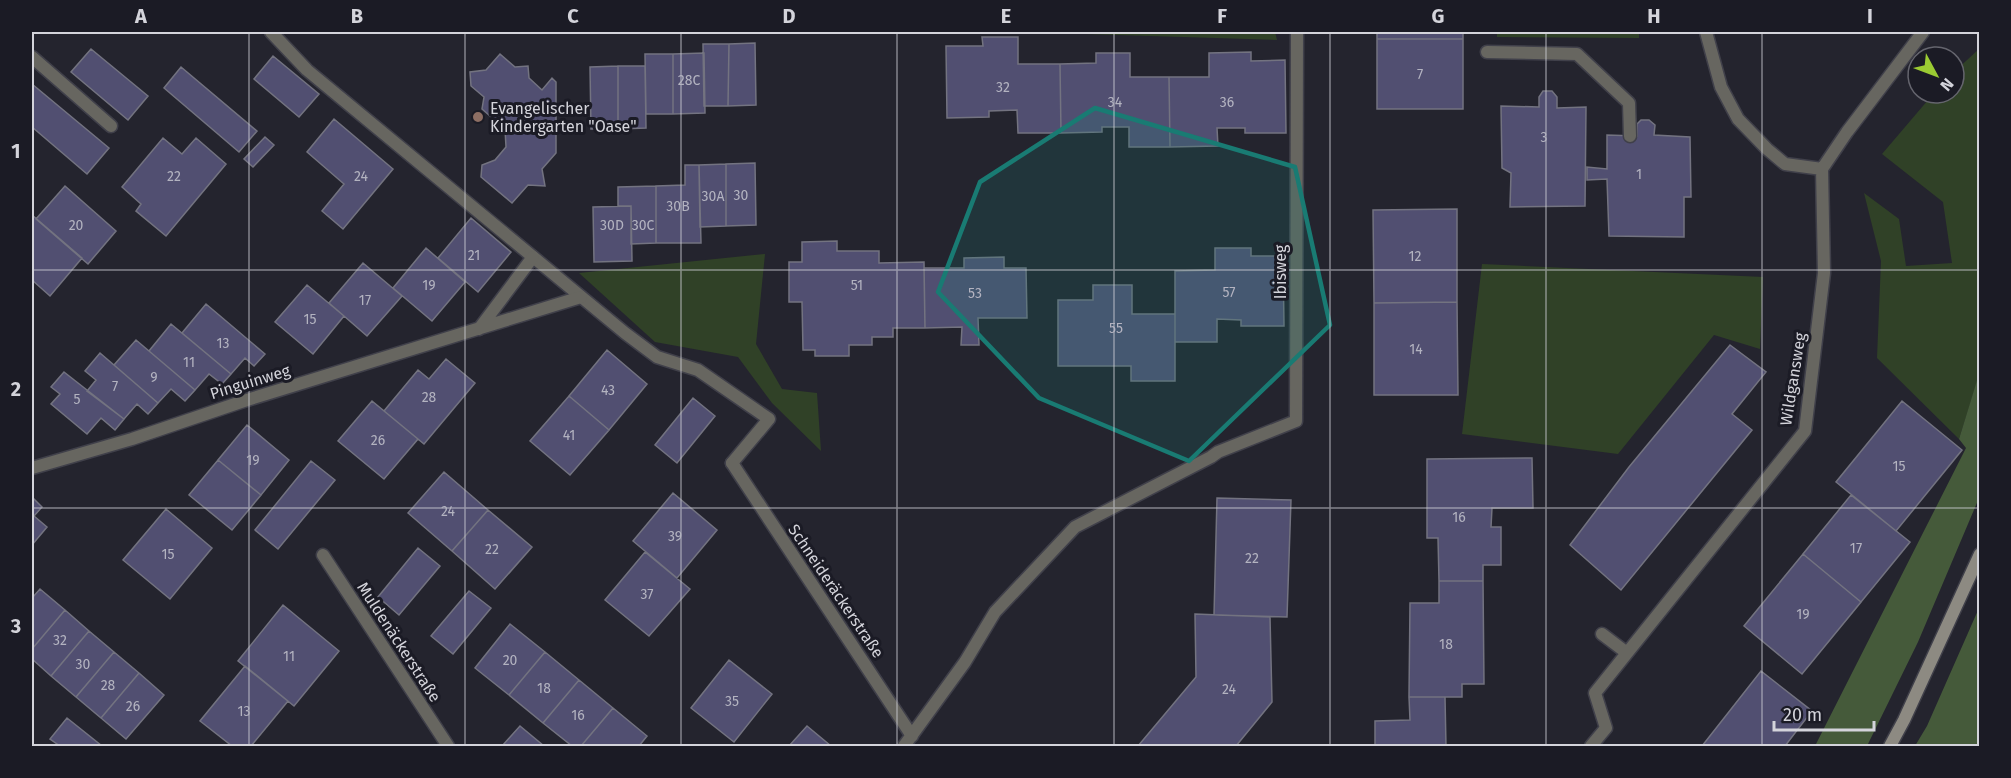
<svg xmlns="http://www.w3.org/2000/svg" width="2011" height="778" viewBox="0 0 2011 778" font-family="'Fira Sans',sans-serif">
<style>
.green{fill:#304127}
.forest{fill:#455a3a}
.building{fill:#514f71;stroke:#737380;stroke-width:1.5}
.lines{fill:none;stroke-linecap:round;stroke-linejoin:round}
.lane-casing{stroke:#40404a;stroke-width:15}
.street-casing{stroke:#40404a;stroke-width:15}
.secondary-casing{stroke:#40404a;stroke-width:15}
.lane{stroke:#676660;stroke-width:12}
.street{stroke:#676660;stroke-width:12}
.secondary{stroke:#8d8a82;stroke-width:12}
.marked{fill:#197b73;fill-opacity:0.2;stroke:#197b73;stroke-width:4.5;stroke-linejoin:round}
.grid{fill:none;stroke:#d4d4db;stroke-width:1.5;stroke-opacity:0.55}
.education-dot{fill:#8d6e63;stroke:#1b1b25;stroke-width:2}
.labels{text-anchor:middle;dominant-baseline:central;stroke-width:6;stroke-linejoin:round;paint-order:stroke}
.number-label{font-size:14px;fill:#b3b3c0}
.poi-label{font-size:16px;fill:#d4d4db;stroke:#1b1b25;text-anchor:start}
.street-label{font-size:16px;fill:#d4d4db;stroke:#1b1b25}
.neatline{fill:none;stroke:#d4d4db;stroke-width:2}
.grid-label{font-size:20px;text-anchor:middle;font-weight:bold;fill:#d4d4db}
</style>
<rect width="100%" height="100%" fill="#24242e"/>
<path class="green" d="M1020,32h255l2,8z
M1497,32h142v6l-142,-1z
M1979,49v327l-20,63 -82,-81 4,-97 -17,-68 35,26 7,47 46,-3 -9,-61 -61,-48 52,-61h20v-21z
M765,254l-9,90 26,45 35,4 4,58 -49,-48 -34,-46 -83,-15 -76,-69z
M1482,264l281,13 -3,72 -46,-14 -96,119 -156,-20z"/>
<path class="forest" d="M1979,374v124l-61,144 -51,104h-52l151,-298 -7,-9z
M1979,608v138h-64l12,-20z"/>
<path class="building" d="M1377,32h86v7h-86z
M982,37h36v27h42l1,69h-43l-1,-23 -28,1v6l-42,1 -1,-72h37z
M1377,39h86v70h-86z
M755,43l1,62 -28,1 1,-62z
M703,44h26l-1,62h-24z
M91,49l57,47 -20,24 -57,-48z
M1251,52v9l34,-1 1,73h-41v-5h-28l1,18 -48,1 -1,-70h40v-24z
M704,53l1,60 -32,1v-60z
M1096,53h34v24h39l1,70h-41v-20h-27v5l-41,1 -1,-69 36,-1z
M500,54l15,13 13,-1 1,12 13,12 10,-12 4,4v71l-14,16 3,17 -17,-1 -16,18 -31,-26 1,-12 13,-5 11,-13 -1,-18 -23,-20 2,-12 -13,-11 -1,-14 16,-2z
M645,54h28v60h-27z
M273,56l46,38 -20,23 -45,-38z
M618,66h27l1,62 -28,1z
M618,66v63h-27l-1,-62z
M181,67l76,64 -18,21 -75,-64z
M32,84l77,64 -22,26 -55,-47z
M1543,91h9l5,6v11l29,-1 -1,99 -75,1 1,-34 -9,-5 -1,-62 38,1v-10z
M334,119l59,50 -50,60 -21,-18 22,-27 -37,-32z
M1641,120h8l6,5 -1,10 36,2 1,60h-7v40l-75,-1 -2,-57 -20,1v-13l20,2v-34l30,1v-12z
M265,137l9,8 -21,22 -9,-8z
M163,138l19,16 14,-16 30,26 -60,72 -30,-25 5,-7 -19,-17z
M755,163l1,62 -30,1v-62z
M726,164v62l-26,1 -1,-62z
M685,165h14l2,78h-45v-57l29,-1z
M65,186l51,45 -28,33 -52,-45z
M656,186v57l-25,1v-38h-13v-19z
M631,206l1,55 -38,1 -1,-55z
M1457,209v93l-83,1 -1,-93z
M32,215l50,43 -32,38 -18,-16z
M471,218l40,34 -33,40 -40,-34z
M837,241v10h42v12l45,-1 1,66h-32v9h-21v8h-23v11h-34v-6h-12l-1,-48h-13v-40h13v-20z
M426,248l39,34 -33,39 -39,-33z
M1215,248h36v8h32l1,70h-43v-6l-24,-1v23h-42v-71l40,-1z
M1004,257v11h22l1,50h-49l1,27h-18l1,-18 -37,1 -1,-60h40v-10z
M363,263l39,33 -35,40 -38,-33z
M307,285l37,31 -31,38 -38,-32z
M1093,285h39v29h43v67h-44v-15h-73v-66h35z
M1457,302l1,93h-84v-92z
M206,304l59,50 -11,12 -9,-8 -14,16 -49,-41z
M171,324l60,50 -9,10 -13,-10 -14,16 -46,-39z
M136,340l59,50 -10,11 -14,-12 -13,14 -44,-38z
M1730,345l36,27 -34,42 20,16 -131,160 -51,-45 59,-78z
M607,350l40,34 -38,46 -40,-34z
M100,353l58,50 -10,11 -11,-10 -13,15 -37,-28 9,-11 -11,-9z
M446,359l29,24 -51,61 -40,-33 34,-41 11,9z
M64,372l60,47 -9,11 -14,-12 -14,16 -36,-30 9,-10 -9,-7z
M569,396l40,34 -39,45 -40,-34z
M693,398l22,18 -38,47 -22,-18z
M372,401l46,38 -34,40 -46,-38z
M1902,401l60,49 -66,81 -60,-49z
M247,425l42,35 -28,35 -43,-35z
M1532,458l1,50h-41l-1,19h10v38h-18v16h-44l-1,-43h-11v-79z
M218,460l43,35 -29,35 -43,-35z
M311,461l24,19 -57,69 -23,-19z
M444,472l44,38 -36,41 -44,-38z
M673,493l44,37 -40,48 -44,-37z
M1851,495l59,47 -49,60 -58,-48z
M32,497l10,10 -8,9 13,11 -15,18z
M1217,498l74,2 -4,117 -73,-2z
M166,509l46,39 -42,51 -47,-39z
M488,510l44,37 -37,42 -43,-38z
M418,548l22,18 -41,49 -21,-18z
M645,552l45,37 -41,47 -44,-36z
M1803,554l58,48 -59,72 -58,-48z
M1439,581h44l1,103h-22v13h-53l1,-94h29z
M40,589l25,21 -33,39v-51z
M469,591l22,17 -38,46 -22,-18z
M283,605l56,46 -45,55 -56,-45z
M65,610l24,21 -38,45 -19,-17v-10z
M1195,614l75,3 2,85 -36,44h-98l58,-69z
M510,624l35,28 -36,43 -34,-27z
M89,631l25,21 -38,45 -25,-21z
M114,652l25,21 -38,45 -25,-21z
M545,652l34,28 -36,43 -34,-28z
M729,660l43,34 -38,48 -43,-34z
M245,666l43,35 -37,45h-19l-32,-25z
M1761,671l51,40 -27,35h-83z
M139,673l25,22 -38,44 -25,-21z
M579,680l34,28 -32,38h-9l-29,-23z
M1409,697h36l1,49h-71v-25l35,-1z
M613,708l34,28 -8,10h-58z
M67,718l35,28h-42l-10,-7z
M520,726l24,20h-42z
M807,726l24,20h-42z"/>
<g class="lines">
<g class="lane-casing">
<path id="lane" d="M271,32l36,38 318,263 32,24 41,13 71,49 -37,44
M32,57l79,69"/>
</g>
<g class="street-casing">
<path id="street" d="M1706,32l15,55 17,32 29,30 18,15 37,5
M1487,52l90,2 52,49 1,33
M479,329l54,-72
M732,463l180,273
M32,468l100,-29 115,-39 334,-103
M323,555l125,191
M1602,634l25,19
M904,746l61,-84 30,-50 80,-85 136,-70 7,-5 78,-31 1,-389
M1591,746l15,-18 -11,-35 210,-262 19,-158 -2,-104 25,-37 76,-100"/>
</g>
<g class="secondary-casing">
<path id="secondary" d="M1890,746l14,-26 76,-166"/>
</g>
<use href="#lane" class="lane"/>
<use href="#street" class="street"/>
<use href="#secondary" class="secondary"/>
</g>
<path class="marked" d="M1095,108l200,59 35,158 -141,136 -150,-63 -101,-106 42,-110z"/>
<path class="grid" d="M249,32v714M465,32v714M681,32v714M897,32v714M1114,32v714M1330,32v714M1546,32v714M1762,32v714M32,270h1948M32,508h1948"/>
<circle class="education-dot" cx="478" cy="117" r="6"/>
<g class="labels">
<g class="number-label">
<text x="1420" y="74">7</text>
<text x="689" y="80">28C</text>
<text x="1003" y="87">32</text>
<text x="1115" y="102">34</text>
<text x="1227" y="102">36</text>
<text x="1544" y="137">3</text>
<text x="1639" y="174">1</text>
<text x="174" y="176">22</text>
<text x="361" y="176">24</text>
<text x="741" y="195">30</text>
<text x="713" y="196">30A</text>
<text x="678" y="206">30B</text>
<text x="76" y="225">20</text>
<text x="612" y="225">30D</text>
<text x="643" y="225">30C</text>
<text x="474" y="255">21</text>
<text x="1415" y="256">12</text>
<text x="429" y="285">19</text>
<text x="857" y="285">51</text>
<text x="1229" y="292">57</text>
<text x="975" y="293">53</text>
<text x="365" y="300">17</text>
<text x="310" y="319">15</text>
<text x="1116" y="328">55</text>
<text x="223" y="343">13</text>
<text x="1416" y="349">14</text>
<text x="189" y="362">11</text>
<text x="154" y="377">9</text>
<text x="115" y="386">7</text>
<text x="608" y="390">43</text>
<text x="429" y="397">28</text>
<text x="77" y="399">5</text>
<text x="569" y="435">41</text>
<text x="378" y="440">26</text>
<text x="253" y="460">19</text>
<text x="1899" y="466">15</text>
<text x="448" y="511">24</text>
<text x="1459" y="517">16</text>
<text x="675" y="536">39</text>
<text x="1856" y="548">17</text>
<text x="492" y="549">22</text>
<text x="168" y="554">15</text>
<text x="1252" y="558">22</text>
<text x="647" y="594">37</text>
<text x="1803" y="614">19</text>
<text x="60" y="640">32</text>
<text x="1446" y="644">18</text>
<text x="289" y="656">11</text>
<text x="510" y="660">20</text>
<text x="83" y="664">30</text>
<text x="108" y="685">28</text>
<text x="544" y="688">18</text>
<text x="1229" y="689">24</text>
<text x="732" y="701">35</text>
<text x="133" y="706">26</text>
<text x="244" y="711">13</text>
<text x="578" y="715">16</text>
</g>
<g class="poi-label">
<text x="490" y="108">Evangelischer<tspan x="490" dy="18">Kindergarten "Oase"</tspan></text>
</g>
<g class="street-label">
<text transform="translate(1280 272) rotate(-90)">Ibisweg</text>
<text transform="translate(1793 379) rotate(-81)">Wildgansweg</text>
<text transform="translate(250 382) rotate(-17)">Pinguinweg</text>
<text transform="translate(836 591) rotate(56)">Schneideräckerstraße</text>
<text transform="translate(399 642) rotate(57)">Muldenäckerstraße</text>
</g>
</g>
<rect width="2011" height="778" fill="none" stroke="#1b1b25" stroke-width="66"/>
<g transform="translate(1936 75) rotate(131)"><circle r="28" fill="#1b1b25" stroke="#65656e" stroke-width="1.5"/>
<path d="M0-4.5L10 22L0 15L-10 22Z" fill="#9bcb33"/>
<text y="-9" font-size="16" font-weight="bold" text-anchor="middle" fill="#d4d4db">N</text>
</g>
<path d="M1774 721v9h100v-9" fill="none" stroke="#d4d4db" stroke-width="3"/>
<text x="1783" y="721" font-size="18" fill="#d4d4db" stroke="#1b1b25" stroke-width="4.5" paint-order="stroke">20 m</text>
<rect x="33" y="33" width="1945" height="712" class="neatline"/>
<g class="grid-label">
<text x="141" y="23">A</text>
<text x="357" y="23">B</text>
<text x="573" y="23">C</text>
<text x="789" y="23">D</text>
<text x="1006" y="23">E</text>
<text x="1222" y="23">F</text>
<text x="1438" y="23">G</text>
<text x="1654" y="23">H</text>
<text x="1870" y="23">I</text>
<text x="16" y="158">1</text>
<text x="16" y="396">2</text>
<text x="16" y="633">3</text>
</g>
</svg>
